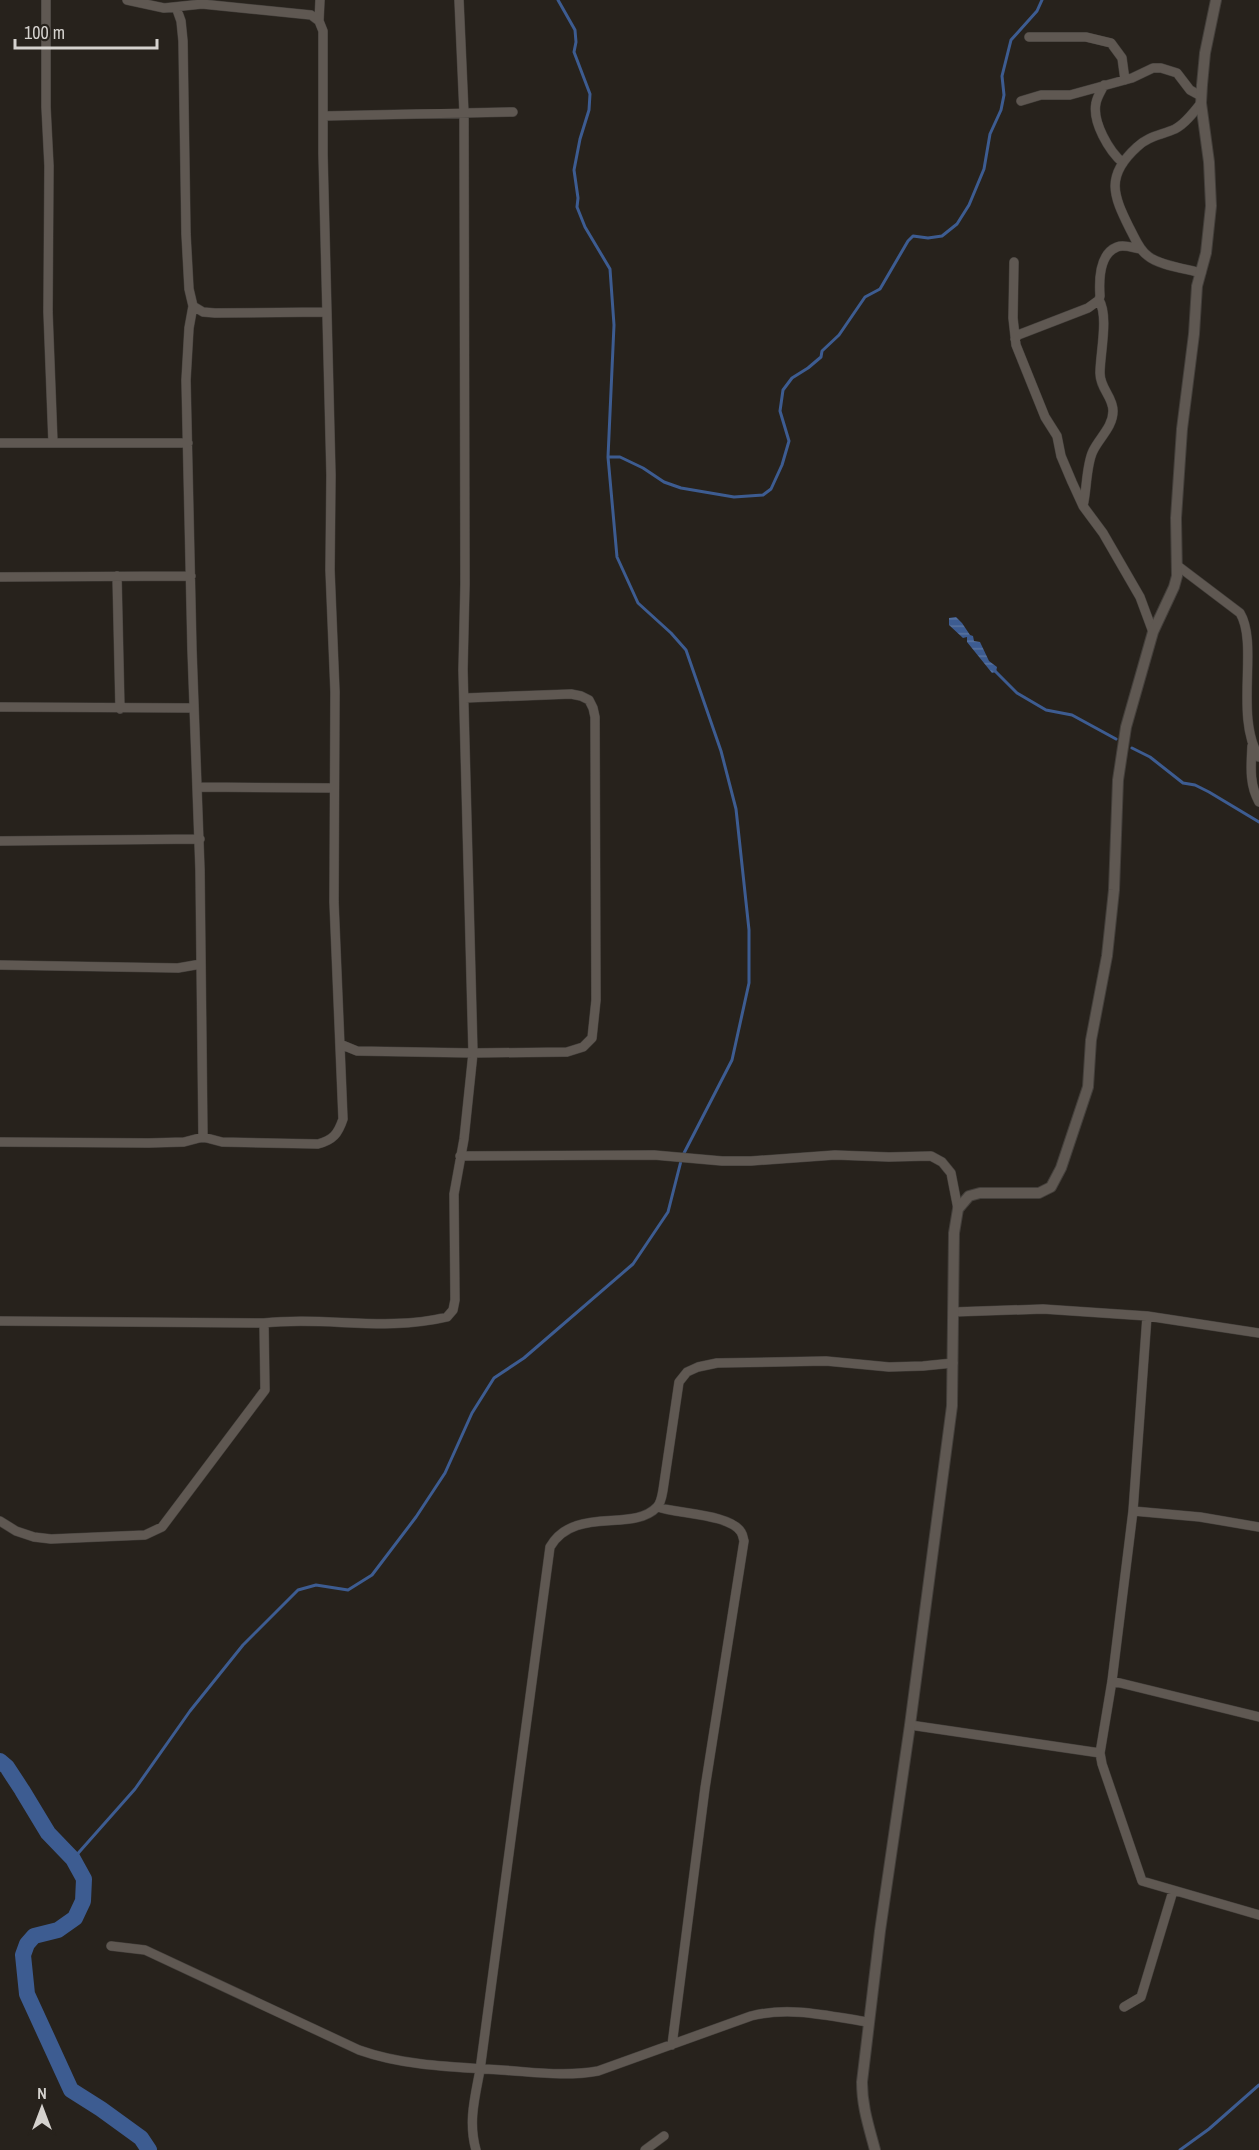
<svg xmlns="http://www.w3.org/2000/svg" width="1259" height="2150" viewBox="0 0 1259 2150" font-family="'Archivo Narrow',sans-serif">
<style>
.water{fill:url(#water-rules)}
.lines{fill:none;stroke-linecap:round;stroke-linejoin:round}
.stream{stroke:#3d5c91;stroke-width:3}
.river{stroke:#3d5c91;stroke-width:16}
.minor-casing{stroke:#433f3b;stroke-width:10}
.tertiary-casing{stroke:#433f3b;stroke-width:12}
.minor{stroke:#5f5852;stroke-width:9}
.tertiary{stroke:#5f5852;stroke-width:10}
</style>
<defs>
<pattern id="water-rules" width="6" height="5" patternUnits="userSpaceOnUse" patternTransform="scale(1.5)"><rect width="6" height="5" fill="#3d5c91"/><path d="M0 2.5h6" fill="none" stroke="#58729f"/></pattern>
</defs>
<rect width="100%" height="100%" fill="#27221c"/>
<path class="water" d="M956,617l6,6 8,12 3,1 1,5 6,1 9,19 8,6 -1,5 -4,1 -25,-31v-5l-4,1 -14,-13v-7z"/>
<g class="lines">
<path class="stream" d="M608,457h12l23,11 21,14 17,6 53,9 29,-2 8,-6 11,-24 7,-24 -9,-30 3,-21 9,-12 16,-10 13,-11 1,-6 17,-16 26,-38 15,-8 28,-48 5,-5 15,2 14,-2 15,-12 12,-19 15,-36 6,-35 11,-24 3,-15 -2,-19 9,-36 26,-29 5,-11
M993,669l24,24 29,17 26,5 44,24
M1132,748l18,9 33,26 12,2 14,7 50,30
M73,1859l62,-70 55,-78 53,-66 55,-55 18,-5 32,5 24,-15 44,-58 29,-44 27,-60 22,-35 30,-20 109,-94 35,-52 14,-55 50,-97 17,-77v-53l-13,-121 -15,-58 -35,-101 -15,-17 -33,-30 -21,-46 -9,-100 6,-132 -4,-56 -25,-42 -8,-20 1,-9 -4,-28 6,-31 9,-29 1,-16 -16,-42 2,-10 -1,-12 -17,-30
M1180,2150l29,-21 50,-44"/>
<path class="river" d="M0,1761l7,6 15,23 26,43 25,26 11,20 -1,22 -8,17 -17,12 -24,6 -7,8 -4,11 4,39 44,96 30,19 40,29 8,12"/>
<g class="minor-casing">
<path id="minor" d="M46,0v107l3,59 -1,146 5,131
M176,7l5,14 2,20 3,193 3,55 4,17 10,6 12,1 111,-1
M319,21l1,-21
M1029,37h57l25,6 11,15 3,22
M1104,85c-3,6 -7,12 -8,18 -4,19 13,48 27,60
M1021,101l20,-6h29l62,-17 21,-10h8l16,5 13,17 11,6
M324,116l189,-4
M1014,262l-1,56 3,27 29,72 12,19 4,20 11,26 11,24 20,27 37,64 13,35
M1201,273c-14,-4 -43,-8 -53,-17 -9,-6 -13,-18 -18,-27 -17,-34 -25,-53 7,-82 11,-11 25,-12 38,-18 10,-5 19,-17 26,-26
M193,306l-4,22 -3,52 6,270 8,220 3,267
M1015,339l3,-4 70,-27 11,-8 1,-4c-1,-15 -1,-42 17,-49 7,-3 16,1 24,2
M0,443h188
M1083,506c4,-16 3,-41 10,-55 6,-13 20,-24 20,-40 0,-15 -13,-22 -13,-38 0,-19 9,-57 -1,-73
M1178,566l62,47c19,31 -6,104 19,144
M117,576l3,133
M0,577l191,-1
M0,707l194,1
M1252,746c-1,20 -3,38 7,56
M198,787l136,1
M0,841l200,-2
M0,965l178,3 23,-4
M340,1044l17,7 116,2 94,-1 16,-5 9,-9 4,-38 -1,-283 -2,-9 -4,-8 -8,-4 -10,-2 -106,4
M0,1142l149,1 35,-1 19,-5 19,5 96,2c15,-4 20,-10 25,-25l-9,-217 1,-210 -5,-122 1,-95 -8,-321v-123l-4,-10 -8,-6 -109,-11 -38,4 -37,-8
M460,1156l194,-1 68,6h29l84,-6 54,2 42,-1 11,6 9,11 7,36
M953,1312l90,-3 104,7 112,17
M1147,1316l-14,195 -21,170 -12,72 2,11 40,117 117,34
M0,1321l264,2c61,-7 121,9 183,-6l6,-7 2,-10 -1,-106 10,-55 9,-86 -10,-383 2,-86 -1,-471 -5,-113
M658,1507c20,7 72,7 83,25 2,3 2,6 3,9l-39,247 -33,257
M1133,1511l67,6 59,10
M0,1521l16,10 18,6 17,2 94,-4 17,-8 103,-137 -1,-67
M1112,1681l147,36
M910,1725l190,28
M111,1946l34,4 214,100c45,16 95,17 142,20 33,2 64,7 97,1l153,-55c39,-10 78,0 117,6
M1124,2007l17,-10 32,-106
M476,2150c-8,-28 -1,-53 4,-80l70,-523c24,-42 83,-14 107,-40 4,-4 5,-11 6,-17l16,-108 8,-10 11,-5 19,-4 109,-2 63,6 34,-1 30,-3
M645,2150l19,-14"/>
</g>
<g class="tertiary-casing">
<path id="tertiary" d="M875,2150c-6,-23 -13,-43 -13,-68l18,-151 30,-206 42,-319 2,-173 4,-24 11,-13 11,-3h59l12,-6 10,-19 27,-81 3,-47 16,-84 7,-66 4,-110 8,-53 27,-95 21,-45 3,-11 -1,-58 6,-89 12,-95 3,-48 9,-33 5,-47 -2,-44 -8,-59 1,-18 3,-32 11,-53"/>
</g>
<use href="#minor" class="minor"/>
<use href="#tertiary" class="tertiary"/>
</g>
<g transform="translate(42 2108)" stroke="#27221c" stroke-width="4.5" paint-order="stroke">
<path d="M0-4.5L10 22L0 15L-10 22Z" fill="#d5d2ce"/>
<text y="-9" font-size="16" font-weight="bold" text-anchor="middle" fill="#d5d2ce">N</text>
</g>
<path d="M15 39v9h142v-9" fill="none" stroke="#d5d2ce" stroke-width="3"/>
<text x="24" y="39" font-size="18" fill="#d5d2ce" stroke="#27221c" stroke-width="4.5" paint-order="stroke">100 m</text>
</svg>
